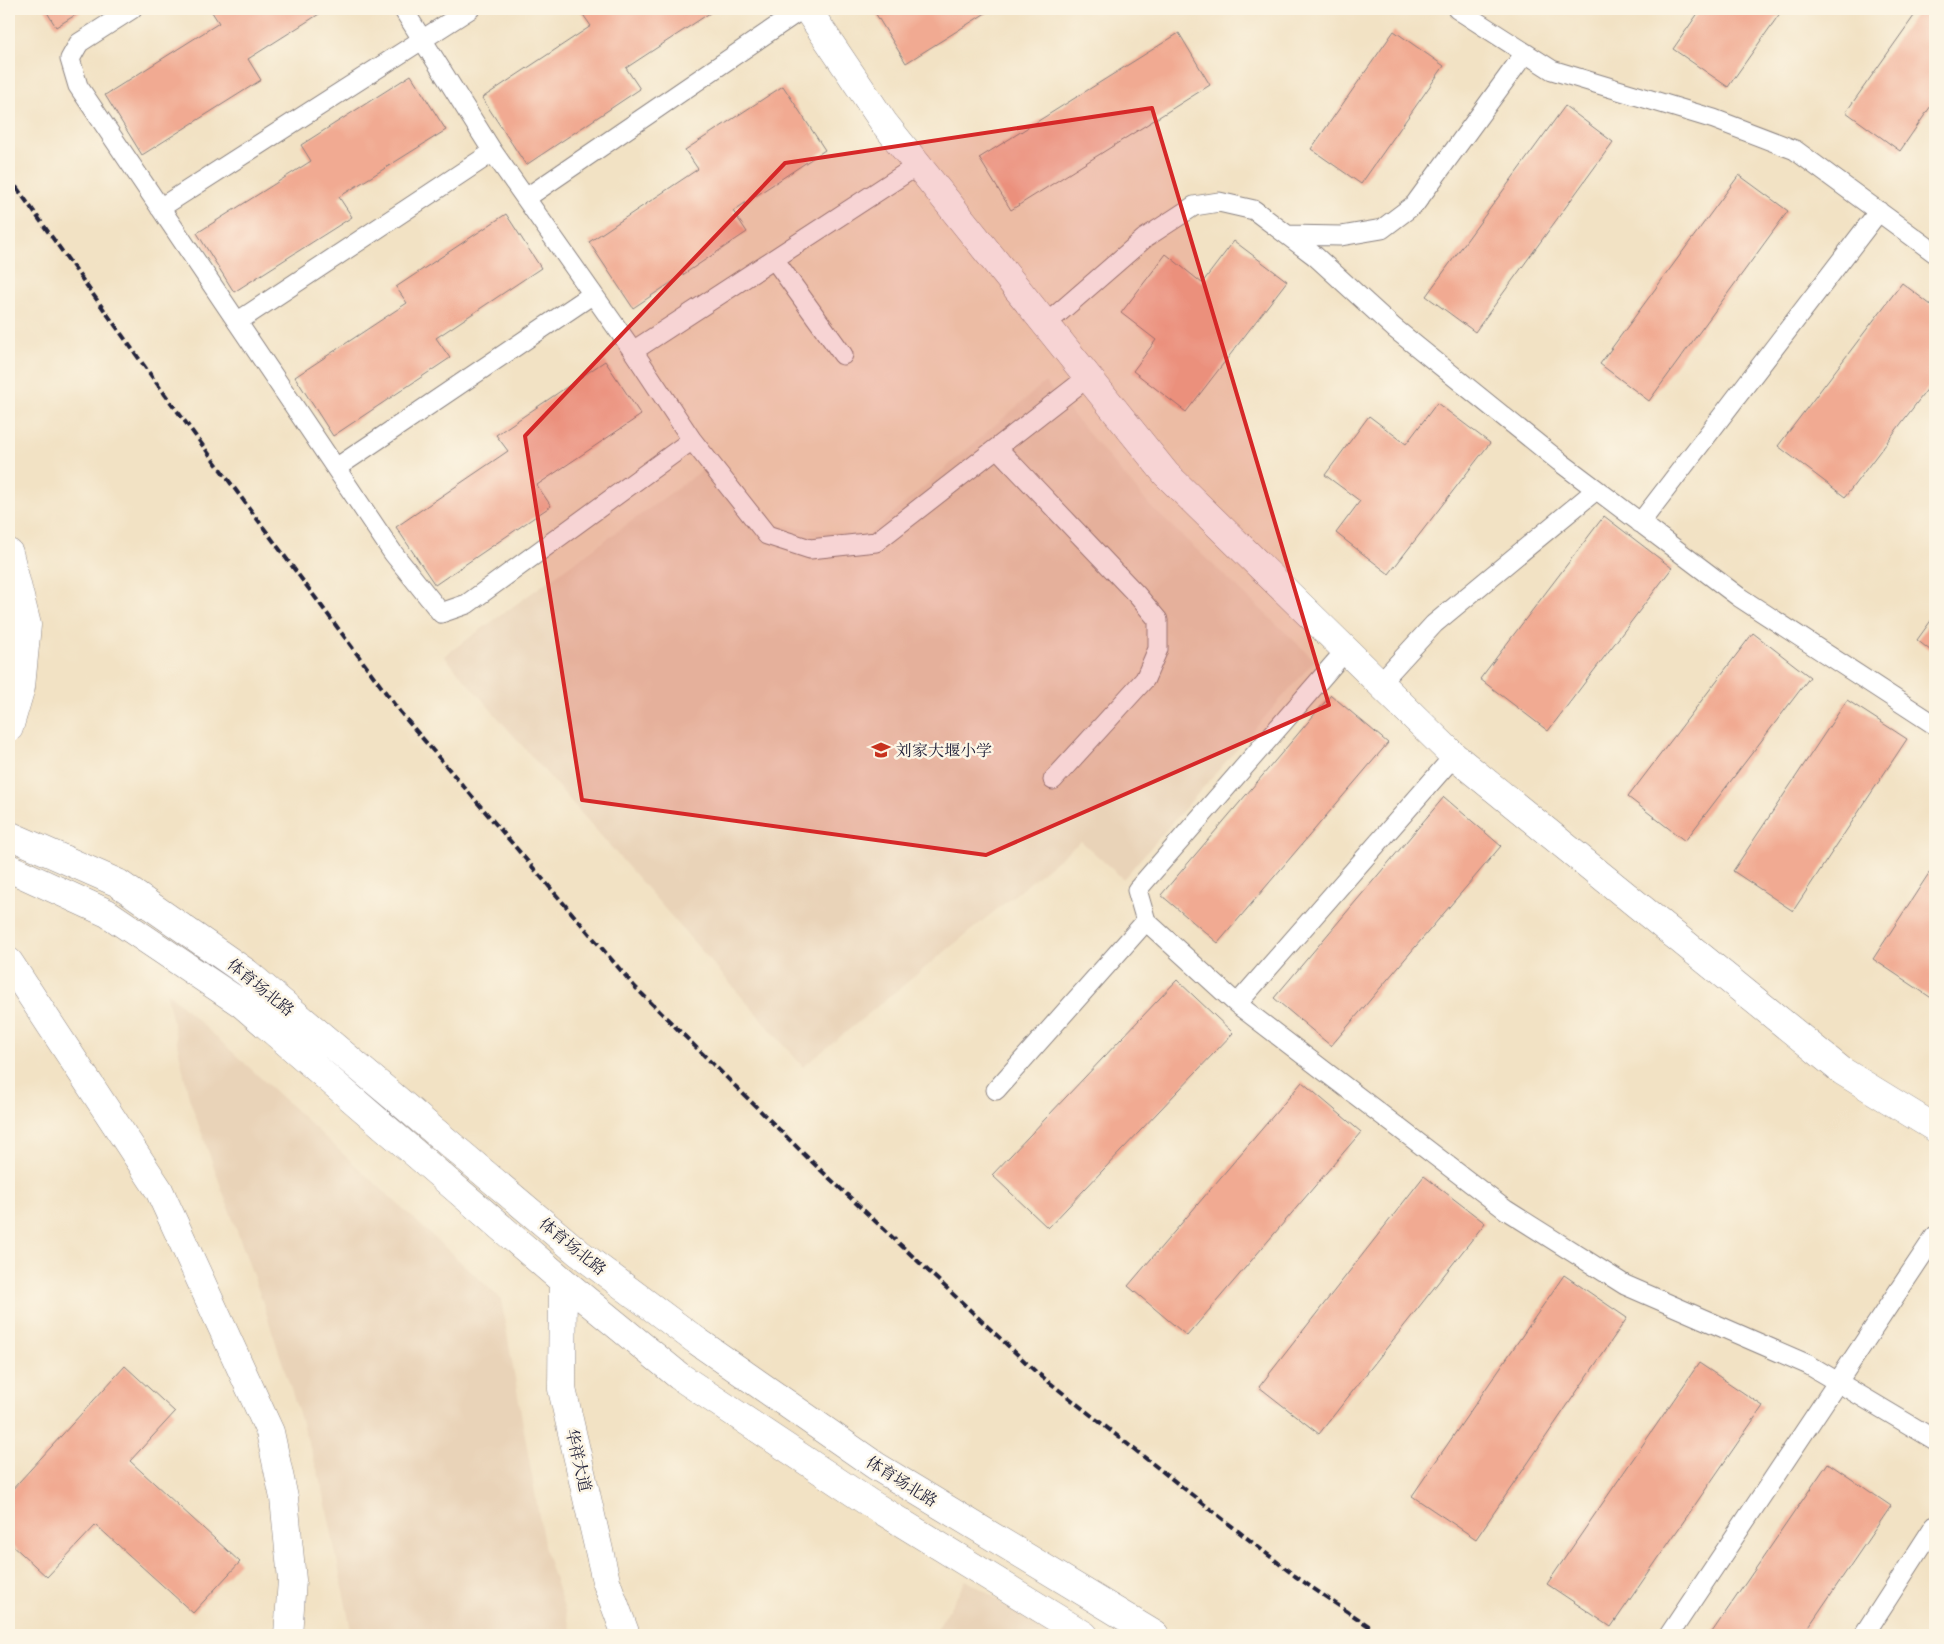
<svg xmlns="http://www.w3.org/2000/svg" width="1944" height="1644" viewBox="0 0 1944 1644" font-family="'Gentium Book Plus','Noto Serif SC',serif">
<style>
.built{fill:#e9d3b8}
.building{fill:#f1aa92}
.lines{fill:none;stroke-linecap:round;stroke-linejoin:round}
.lane-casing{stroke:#8a8280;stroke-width:21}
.street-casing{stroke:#8a8280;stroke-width:29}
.secondary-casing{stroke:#8a8280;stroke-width:29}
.lane{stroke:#fff;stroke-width:19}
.street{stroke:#fff;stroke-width:28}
.secondary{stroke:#fff;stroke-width:28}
.rail{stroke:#22223b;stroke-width:4;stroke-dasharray:8 4;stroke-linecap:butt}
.marked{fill:#d62828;fill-opacity:0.2;stroke:#d62828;stroke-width:4;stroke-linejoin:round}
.labels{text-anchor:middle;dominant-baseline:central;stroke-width:5;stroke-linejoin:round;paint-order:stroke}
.poi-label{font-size:16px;fill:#22223b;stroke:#fcf5e5;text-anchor:start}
.street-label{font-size:16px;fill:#22223b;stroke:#fcf5e5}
</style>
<rect width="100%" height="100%" fill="#fcf5e5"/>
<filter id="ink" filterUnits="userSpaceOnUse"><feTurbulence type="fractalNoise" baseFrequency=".02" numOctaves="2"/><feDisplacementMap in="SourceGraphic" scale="10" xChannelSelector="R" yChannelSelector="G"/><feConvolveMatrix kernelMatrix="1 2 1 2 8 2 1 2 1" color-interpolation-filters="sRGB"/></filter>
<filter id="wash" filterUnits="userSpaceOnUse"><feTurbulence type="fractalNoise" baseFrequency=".0096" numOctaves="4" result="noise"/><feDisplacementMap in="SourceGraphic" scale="20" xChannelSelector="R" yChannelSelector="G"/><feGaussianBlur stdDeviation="1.12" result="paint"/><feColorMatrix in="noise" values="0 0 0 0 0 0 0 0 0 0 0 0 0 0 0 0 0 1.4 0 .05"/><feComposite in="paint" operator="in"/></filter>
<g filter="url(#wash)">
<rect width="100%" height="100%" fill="#f2e2c4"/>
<path class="built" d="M1045,382l105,124 165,154 -192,219 -42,-38 -278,226 -359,-411 274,-197 50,65 100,11z
M166,991l335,308 44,251 28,85h-221l-30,-150 -59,-182 -74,-205z
M966,1580l91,55h-123z"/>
<g id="blocks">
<path class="building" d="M45,9h40l-29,18z
M210,9h117l-79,50 13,21 -119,75 -37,-60 114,-72z
M579,9h137l-90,59 14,21 -114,76 -44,-67 109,-72z
M878,9h114l-86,54 -32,-52z
M1701,9h82l-55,78 -55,-38z
M1919,9h16v91l-35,51 -54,-39z
M1394,31l50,35 -83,118 -50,-35z
M1179,33l31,52 -199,125 -32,-52z
M411,75l35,55 -107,67 13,20 -118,75 -37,-59 114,-72 -10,-16z
M783,86l42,64 -92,61 14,21 -114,76 -44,-66 109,-73 -13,-19z
M1565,106l48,36 -138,190 -49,-36z
M1739,175l49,36 -139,190 -49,-37z
M506,214l35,54 -105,70 14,20 -117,78 -38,-59 112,-74 -11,-16z
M1234,241l53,40 -101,131 -53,-41 23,-31 -35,-27 45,-59 36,29z
M1902,283l33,25v71l-90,118 -67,-51z
M605,361l36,54 -104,70 14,21 -116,79 -39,-58 112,-76 -12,-16z
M1437,403l53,40 -101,131 -53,-41 24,-32 -35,-26 44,-59 37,28z
M1604,516l68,52 -124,163 -68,-52z
M1935,615v39l-18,-14z
M1753,633l57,44 -125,164 -57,-44z
M1331,695l57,48 -170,200 -57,-48z
M1847,700l60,39 -114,172 -60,-40z
M1444,797l57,49 -170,200 -57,-48z
M1935,864v131l-2,4 -60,-40z
M1177,980l56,53 -185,195 -56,-53z
M1302,1082l59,50 -174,204 -59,-50z
M1424,1176l61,47 -166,211 -60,-47z
M1564,1275l63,43 -151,221 -64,-43z
M1699,1363l64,43 -152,221 -64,-43z
M125,1366l50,46 -45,49 110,101 -47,51 -97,-88 -49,52 -38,-35v-49z
M1828,1463l63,43 -88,129h-93z"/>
</g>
</g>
<g filter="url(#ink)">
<use href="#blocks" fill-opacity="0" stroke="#8a8280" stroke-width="1"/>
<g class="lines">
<g class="lane-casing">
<path id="lane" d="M132,9l-53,34 -9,16 8,27 315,467 48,60 26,-9 225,-164
M403,9l90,143 140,199 59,89 75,95 43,14 66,-7 212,-165
M1457,9l95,61 162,49 81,31 140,103
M526,198l276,-189
M160,208l310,-199
M1287,235l54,1 41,-7 33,-25 110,-151
M774,259l69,96
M237,322l256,-170
M1046,324l99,-86 49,-32 25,-4 35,8 61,46 79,72 166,134 179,135 196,128
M633,351l285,-186
M997,448l140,147 21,25v29l-13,30 -92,101
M336,468l257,-174
M1640,523l239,-312
M1346,650l-209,240 9,31 91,83 269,206 119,75 184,80 126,75
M1380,683l54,-59 162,-134
M1237,1004l217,-248
M996,1090l150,-169
M1669,1635l266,-399
M1864,1635l71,-110"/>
</g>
<g class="street-casing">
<path id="street" d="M807,9l77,114 282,351 288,282 388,315 93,57
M9,553l18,72 -6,62 -12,41
M9,962l150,228 111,242 14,66 8,82 -4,55"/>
</g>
<g class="secondary-casing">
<path id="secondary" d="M9,835l109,48 129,90 332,280 118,88 179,125 279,169
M9,868l98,45 135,91 321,277 116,95 189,126 216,133
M563,1281l-1,108 44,192 20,54"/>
</g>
<use href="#lane" class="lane"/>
<use href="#street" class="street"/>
<use href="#secondary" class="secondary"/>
<path class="rail" d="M9,177l146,204 245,331 235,275 174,172 226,212 260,205 87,59"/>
</g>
</g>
<path class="marked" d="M1152,108l177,597 -343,150 -404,-55 -57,-364 260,-273z"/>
<defs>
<g id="school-bare" transform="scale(1.5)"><path d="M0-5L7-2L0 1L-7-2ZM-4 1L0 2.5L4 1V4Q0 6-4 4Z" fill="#c8321e" stroke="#fcf5e5" stroke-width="2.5" paint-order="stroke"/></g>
</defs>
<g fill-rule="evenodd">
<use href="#school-bare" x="881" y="750"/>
</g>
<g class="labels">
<g class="poi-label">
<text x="896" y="750">刘家大堰小学</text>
</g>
<g class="street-label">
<text transform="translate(261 987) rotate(39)">体育场北路</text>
<text transform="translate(573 1246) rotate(39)">体育场北路</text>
<text transform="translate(579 1460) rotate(77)">华祥大道</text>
<text transform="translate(902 1481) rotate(32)">体育场北路</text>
</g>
</g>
<rect width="1944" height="1644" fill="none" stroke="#fcf5e5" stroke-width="30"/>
</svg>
